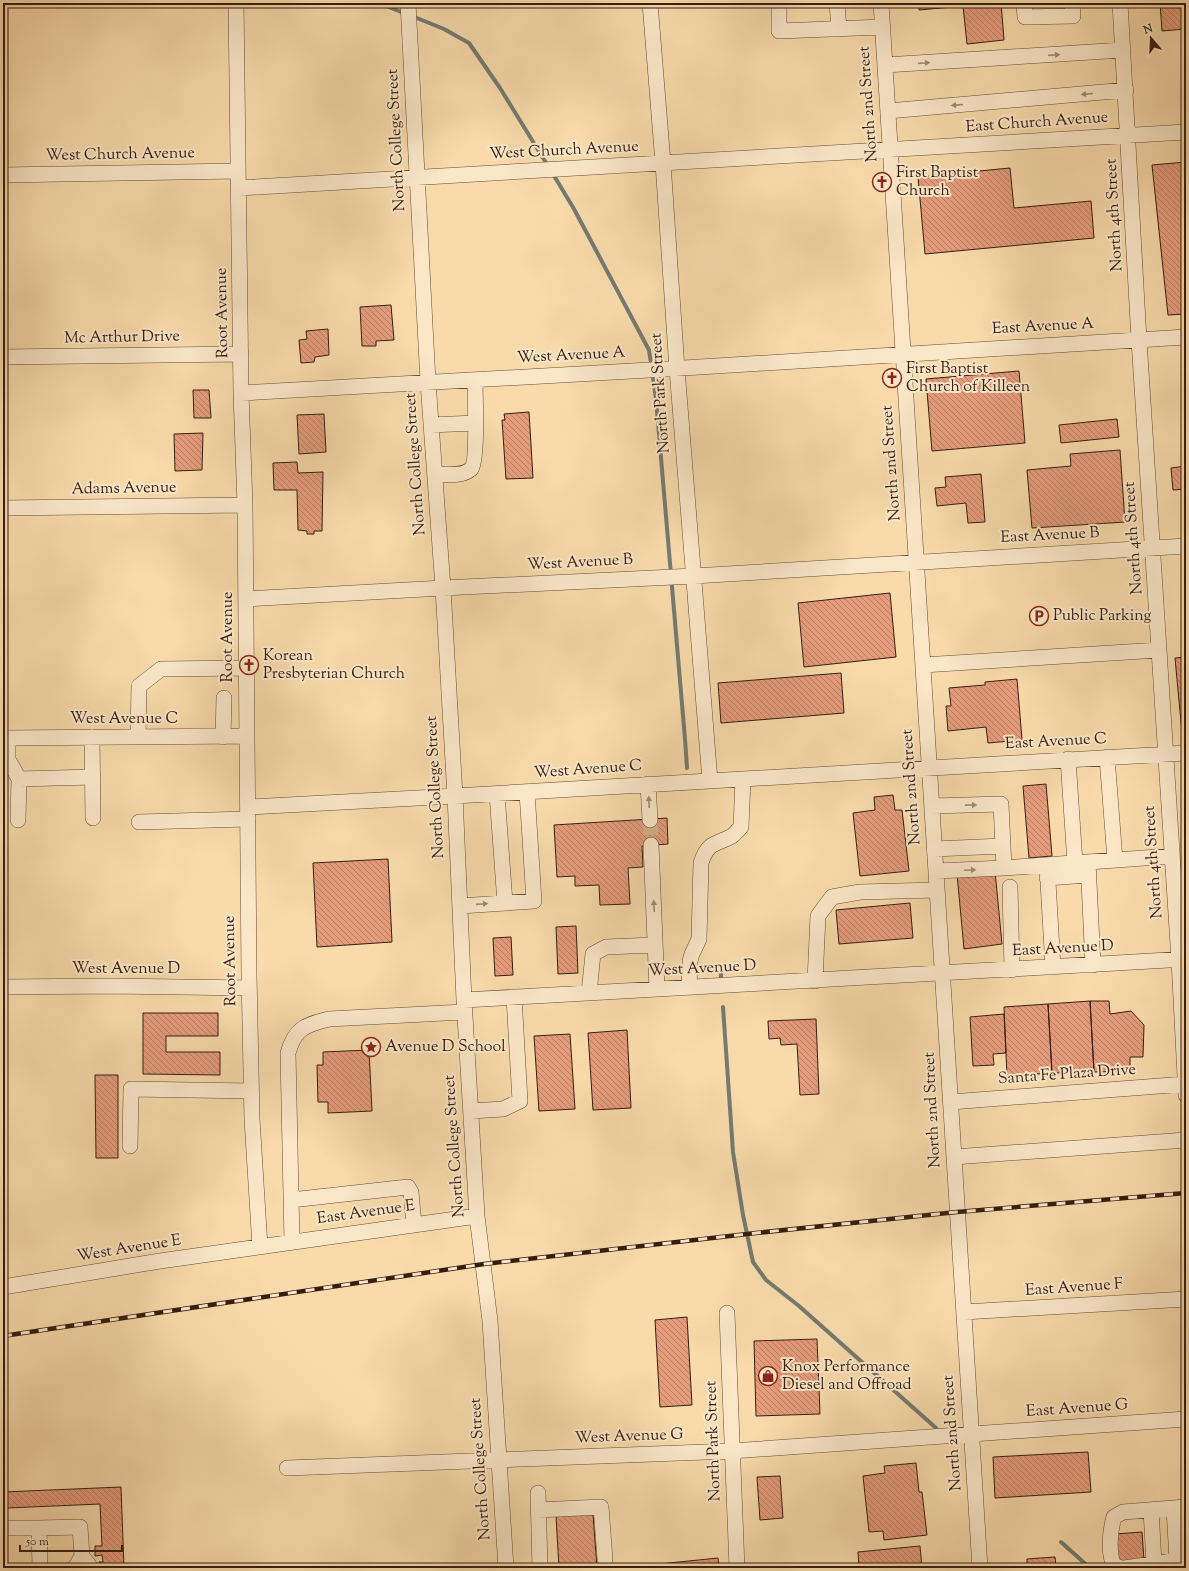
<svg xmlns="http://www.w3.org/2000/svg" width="1189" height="1571" viewBox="0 0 1189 1571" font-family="'Sorts Mill Goudy',serif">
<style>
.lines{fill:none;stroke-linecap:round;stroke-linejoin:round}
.stream{stroke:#757b71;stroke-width:4}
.building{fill:url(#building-back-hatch);stroke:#361d10}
.minor-tunnel{stroke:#d1b48c;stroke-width:15;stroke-dasharray:15 8;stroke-linecap:butt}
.minor-casing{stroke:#664c37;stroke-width:16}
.minor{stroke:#fae7c8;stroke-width:15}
.rail-casing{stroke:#361d10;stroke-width:4.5}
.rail{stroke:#fae7c8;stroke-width:3;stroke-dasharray:9;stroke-linecap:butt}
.oneway{fill:#a28c75}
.labels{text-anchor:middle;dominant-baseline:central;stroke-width:4;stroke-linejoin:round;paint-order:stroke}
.street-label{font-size:16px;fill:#361d10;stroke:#fae7c8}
.poi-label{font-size:16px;fill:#361d10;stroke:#fae7c8;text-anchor:start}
</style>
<defs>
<pattern id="building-back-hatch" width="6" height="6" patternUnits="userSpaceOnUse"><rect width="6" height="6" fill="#e59c7c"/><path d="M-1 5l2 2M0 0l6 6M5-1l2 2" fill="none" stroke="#ba7f64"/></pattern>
</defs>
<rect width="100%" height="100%" fill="#f8daab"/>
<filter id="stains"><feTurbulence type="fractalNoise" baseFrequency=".005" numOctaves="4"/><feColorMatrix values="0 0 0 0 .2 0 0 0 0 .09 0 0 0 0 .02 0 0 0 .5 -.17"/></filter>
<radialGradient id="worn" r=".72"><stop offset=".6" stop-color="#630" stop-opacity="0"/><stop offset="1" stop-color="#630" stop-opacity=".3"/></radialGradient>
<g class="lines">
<path class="stream" d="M379,3l27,11
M412,16l32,13 25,14 31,45 48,78
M553,174l21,35 75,141 7,49 29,340 2,29
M721,969v10
M723,1007l10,145 10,63 10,47 13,18 33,26 137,122
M1061,1542l29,26"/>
</g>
<path class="building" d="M919,3h82l3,37 -37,4 -4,-38 -44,4z
M1160,3h26v26l-24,2z
M1186,162v152l-18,1 -16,-150z
M1010,168l4,40 77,-7 3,37 -169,16 -7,-77z
M391,305l3,35 -18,1v5h-14l-2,-39z
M328,329l1,26 -14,2 -1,5 -13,1 -2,-23 8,-1 -1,-8z
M1019,371l6,72 -93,8 -6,-72z
M193,390h16l2,28h-17z
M529,412l4,66 -27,1 -4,-59h3l-1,-6z
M324,414l2,38 -27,2 -2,-39z
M1117,419l2,18 -58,6 -2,-18z
M203,433l-1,37 -27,1 -1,-37z
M1120,450l5,72 -93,6 -5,-58 44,-4 -1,-12z
M297,462l1,11 25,-1 -1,59h-8v3h-7v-3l-9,-1 -1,-40h-23l-1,-27z
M1186,466v23l-13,1 -2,-22z
M981,474l4,48 -17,1 -2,-20 -29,3 -2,-18 11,-1 -1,-10z
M890,593l6,64 -92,10 -6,-64z
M1186,657v76h-4l-7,-75z
M841,673l3,40 -123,10 -3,-40z
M1017,679l5,61 -34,3 -2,-16 -38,4 -2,-25h5l-2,-18 36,-3v-3z
M1046,784l6,72 -23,2 -6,-72z
M893,795l2,15h7l7,61 -49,5 -7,-63 22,-3 -1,-13z
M667,818l1,26 -26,2 1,21 -15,1 2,36 -30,1 -1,-20 -24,1v-10l-18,1 -3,-52z
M388,859l4,83 -75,5 -4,-84z
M995,871l7,73 -38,5 -7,-75z
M910,903l3,35 -74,6 -3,-34z
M576,926l2,47 -20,1 -2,-47z
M511,937l2,38 -18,1 -2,-38z
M1090,1001l4,71 -42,1 -4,-69z
M1090,1001h19l1,13 21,-3 13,14 -1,32h-13v14l-36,1z
M1048,1004l4,69 -45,3 -3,-69z
M143,1013h75v23h-52v16h54v23l-77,-1z
M1004,1014l2,39 -13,1 1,11 -21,1 -3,-49z
M816,1019l3,75 -19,1 -3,-51 -16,1 -1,-7 -11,1 -1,-18z
M627,1030l4,78 -38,2 -5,-77z
M570,1034l5,75 -36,2 -5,-75z
M369,1050l3,61 -44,2v-11h-10l-1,-37h6v-13z
M95,1075h23v83h-22z
M687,1317l5,88 -32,2 -5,-87z
M817,1339l3,75 -64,2 -2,-75z
M1088,1452l3,40 -96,6 -2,-41z
M916,1463l3,29h3l5,43 -43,5 -1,-9 -14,1 -6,-56 22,-3 -1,-7z
M780,1476l3,42 -23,2 -3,-43z
M121,1487l3,81h-25v-6h4l-1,-7 -7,1v-10h7l-2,-42 -93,4v7h-4v-23z
M593,1514l4,54h-38l-3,-52z
M1142,1532l2,28 -27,2 -2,-28z
M920,1546l2,22h-63l-1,-16z
M1055,1557l1,11h-29v-9z
M718,1558l1,10h-60v-4z"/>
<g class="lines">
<path class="minor-tunnel" d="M650,820l1,25"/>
<g class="minor-casing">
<path id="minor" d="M236,3l5,390 4,112 4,469 3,145 8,128
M408,3l20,379 15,206 12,208 9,204 13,216 13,105 16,247
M650,3l13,160 14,206 33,412
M779,3v28l104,-4
M837,3l2,26
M881,3l99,1565
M1024,3l1,14 48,-1 -1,-13
M1120,3l19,337 40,620 7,135
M885,65l238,-15
M888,111l238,-21
M3,175l235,-4
M239,188l947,-56
M3,357l238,-3
M241,393l426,-24 519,-32
M431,425l44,-2
M435,474c11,0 27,3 36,-5 7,-7 4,-75 4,-89
M3,508l242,-3
M246,599l197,-11 251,-12 492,-30
M923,665l236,-15
M92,737l1,81
M138,737l1,-51 22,-17 85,-1
M223,737l1,-39
M3,738l243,-2
M8,738v21l11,20 -1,41
M1107,757l8,103
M1068,759l7,104
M19,779l74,-2
M648,784l2,36
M497,794l8,109
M932,806l69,-2 3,64 168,-12
M248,807l207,-11 731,-43
M139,822l109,-3
M651,845l6,144
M934,849l69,-3
M1088,862l5,103
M1047,865l6,102
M936,871l68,-3
M1047,878l41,-3
M1010,887l2,83
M460,906l74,-5 -7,-109
M815,981l3,-65 14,-19 28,-5 77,-2
M3,987l109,-1 137,2
M689,987l1,-26 2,-7 7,-15 2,-76c7,-22 15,-18 31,-27 3,-2 6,-6 9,-9l2,-48
M589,993l4,-39 13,-7 49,-2
M464,1000l722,-41
M951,1102l234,-18
M471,1111l32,-2 17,-8 -6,-104
M130,1146l1,-57 120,2
M954,1157l232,-17
M291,1200l117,-13 3,5 3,33
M292,1242l-4,-189c7,-25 17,-28 41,-34l135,-7
M3,1287l157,-26 317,-45
M964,1312l222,-13
M727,1313l10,255
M287,1468l445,-17 454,-32
M538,1493l2,75
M1174,1508l3,52
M538,1510l63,-3 4,52
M1151,1510l3,53
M3,1528h36
M82,1556l9,12
M40,1568l-1,-40 41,-1 2,29 -7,12
M1122,1568l-8,-2c-6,-13 -4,-35 0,-49l9,-5 63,-5
M1125,1568l61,-9"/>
</g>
<use href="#minor" class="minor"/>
<g class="rail-casing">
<path id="rail" d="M3,1336l481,-72 272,-31 201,-21 229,-19"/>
</g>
<use href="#rail" class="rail"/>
</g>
<defs><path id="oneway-solid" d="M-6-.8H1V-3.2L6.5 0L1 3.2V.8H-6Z"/></defs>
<g class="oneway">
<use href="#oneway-solid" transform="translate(1054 55) rotate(-4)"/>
<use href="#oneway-solid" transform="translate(924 63) rotate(-4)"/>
<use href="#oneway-solid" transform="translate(1087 94) rotate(175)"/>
<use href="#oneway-solid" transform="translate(957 105) rotate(175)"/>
<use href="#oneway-solid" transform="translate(649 802) rotate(-93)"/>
<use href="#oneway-solid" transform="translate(971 805) rotate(-1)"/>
<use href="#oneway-solid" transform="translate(970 870) rotate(-3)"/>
<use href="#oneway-solid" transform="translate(482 904) rotate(-4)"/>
<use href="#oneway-solid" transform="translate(654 906) rotate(-93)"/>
</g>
<defs>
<g id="church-ring" transform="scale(1)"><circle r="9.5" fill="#fae7c8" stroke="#8f2418" stroke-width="1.5"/><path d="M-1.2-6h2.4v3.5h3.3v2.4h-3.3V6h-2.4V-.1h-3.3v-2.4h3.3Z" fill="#8f2418"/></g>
<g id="parking-ring" transform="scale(1)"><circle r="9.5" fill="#fae7c8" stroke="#8f2418" stroke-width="1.5"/><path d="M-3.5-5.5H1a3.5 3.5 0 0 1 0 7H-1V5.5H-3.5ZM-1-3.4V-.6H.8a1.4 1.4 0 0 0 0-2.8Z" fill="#8f2418"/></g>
<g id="sight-ring" transform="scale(1)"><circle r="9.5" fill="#fae7c8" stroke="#8f2418" stroke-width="1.5"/><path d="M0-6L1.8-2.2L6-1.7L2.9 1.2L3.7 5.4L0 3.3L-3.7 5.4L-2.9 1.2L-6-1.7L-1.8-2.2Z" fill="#8f2418"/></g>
<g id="shop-ring" transform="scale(1)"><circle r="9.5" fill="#fae7c8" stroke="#8f2418" stroke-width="1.5"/><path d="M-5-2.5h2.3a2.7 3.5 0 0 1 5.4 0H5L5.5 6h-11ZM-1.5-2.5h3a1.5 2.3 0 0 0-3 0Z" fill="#8f2418"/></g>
</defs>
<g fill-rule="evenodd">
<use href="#church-ring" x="882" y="182"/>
<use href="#church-ring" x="892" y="378"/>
<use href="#parking-ring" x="1039" y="616"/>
<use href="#church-ring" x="249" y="665"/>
<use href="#sight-ring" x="371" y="1047"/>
<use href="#shop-ring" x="768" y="1376"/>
</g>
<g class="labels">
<g class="street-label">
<text transform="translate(869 104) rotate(-94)">North 2nd Street</text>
<text transform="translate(1037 123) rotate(-4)">East Church Avenue</text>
<text transform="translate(397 140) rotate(-93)">North College Street</text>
<text transform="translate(564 151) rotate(-3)">West Church Avenue</text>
<text transform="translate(120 155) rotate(-1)">West Church Avenue</text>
<text transform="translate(1115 215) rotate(-93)">North 4th Street</text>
<text transform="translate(223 313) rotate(-91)">Root Avenue</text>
<text transform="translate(1043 327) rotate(-3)">East Avenue A</text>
<text transform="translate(122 338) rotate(-1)">Mc Arthur Drive</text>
<text transform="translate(571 356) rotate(-3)">West Avenue A</text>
<text transform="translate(661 393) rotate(-94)">North Park Street</text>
<text transform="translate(892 463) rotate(-94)">North 2nd Street</text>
<text transform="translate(416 464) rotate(-94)">North College Street</text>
<text transform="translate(124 489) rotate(-1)">Adams Avenue</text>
<text transform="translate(1050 536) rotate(-3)">East Avenue B</text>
<text transform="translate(1134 538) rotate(-94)">North 4th Street</text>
<text transform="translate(580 563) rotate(-3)">West Avenue B</text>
<text transform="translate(228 637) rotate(-90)">Root Avenue</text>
<text x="124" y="719">West Avenue C</text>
<text transform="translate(1056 742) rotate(-3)">East Avenue C</text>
<text transform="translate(588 770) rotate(-4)">West Avenue C</text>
<text transform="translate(436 787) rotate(-93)">North College Street</text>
<text transform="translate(912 787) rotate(-94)">North 2nd Street</text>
<text transform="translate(1154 862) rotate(-94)">North 4th Street</text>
<text transform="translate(1063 949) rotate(-3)">East Avenue D</text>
<text transform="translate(231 961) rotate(-91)">Root Avenue</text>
<text x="126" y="969">West Avenue D</text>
<text transform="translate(702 969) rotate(-3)">West Avenue D</text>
<text transform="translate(1067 1075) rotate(-4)">Santa Fe Plaza Drive</text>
<text transform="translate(933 1110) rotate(-93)">North 2nd Street</text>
<text transform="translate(455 1146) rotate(-94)">North College Street</text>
<text transform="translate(366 1213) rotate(-8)">East Avenue E</text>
<text transform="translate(129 1249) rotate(-9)">West Avenue E</text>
<text transform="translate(1074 1288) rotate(-4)">East Avenue F</text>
<text transform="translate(1077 1409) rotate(-4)">East Avenue G</text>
<text transform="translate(953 1433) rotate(-94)">North 2nd Street</text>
<text transform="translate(629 1437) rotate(-2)">West Avenue G</text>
<text transform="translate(714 1441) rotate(-92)">North Park Street</text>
<text transform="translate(481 1469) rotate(-94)">North College Street</text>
</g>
<g class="poi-label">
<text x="896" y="173">First Baptist<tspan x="896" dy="18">Church</tspan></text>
<text x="906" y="369">First Baptist<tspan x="906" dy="18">Church of Killeen</tspan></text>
<text x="1053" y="616">Public Parking</text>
<text x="263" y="656">Korean<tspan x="263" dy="18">Presbyterian Church</tspan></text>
<text x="385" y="1047">Avenue D School</text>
<text x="782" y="1367">Knox Performance<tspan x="782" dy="18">Diesel and Offroad</tspan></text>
</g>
</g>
<rect width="1189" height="1571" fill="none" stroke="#f8daab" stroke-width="16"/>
<rect x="4" y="4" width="1181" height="1563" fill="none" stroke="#361d10" stroke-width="2"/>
<rect x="8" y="8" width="1173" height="1555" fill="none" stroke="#361d10"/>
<g transform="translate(1151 38) rotate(341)" stroke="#fae7c8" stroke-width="3" paint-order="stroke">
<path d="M0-3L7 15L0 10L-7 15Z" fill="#361d10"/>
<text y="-6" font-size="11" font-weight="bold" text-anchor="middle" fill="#361d10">N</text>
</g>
<path d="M20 1545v6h102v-6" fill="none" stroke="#361d10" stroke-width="2"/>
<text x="26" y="1545" font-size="12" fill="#361d10" stroke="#fae7c8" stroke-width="3" paint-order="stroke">50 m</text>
<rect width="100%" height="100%" filter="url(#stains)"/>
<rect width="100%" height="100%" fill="url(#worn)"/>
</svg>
